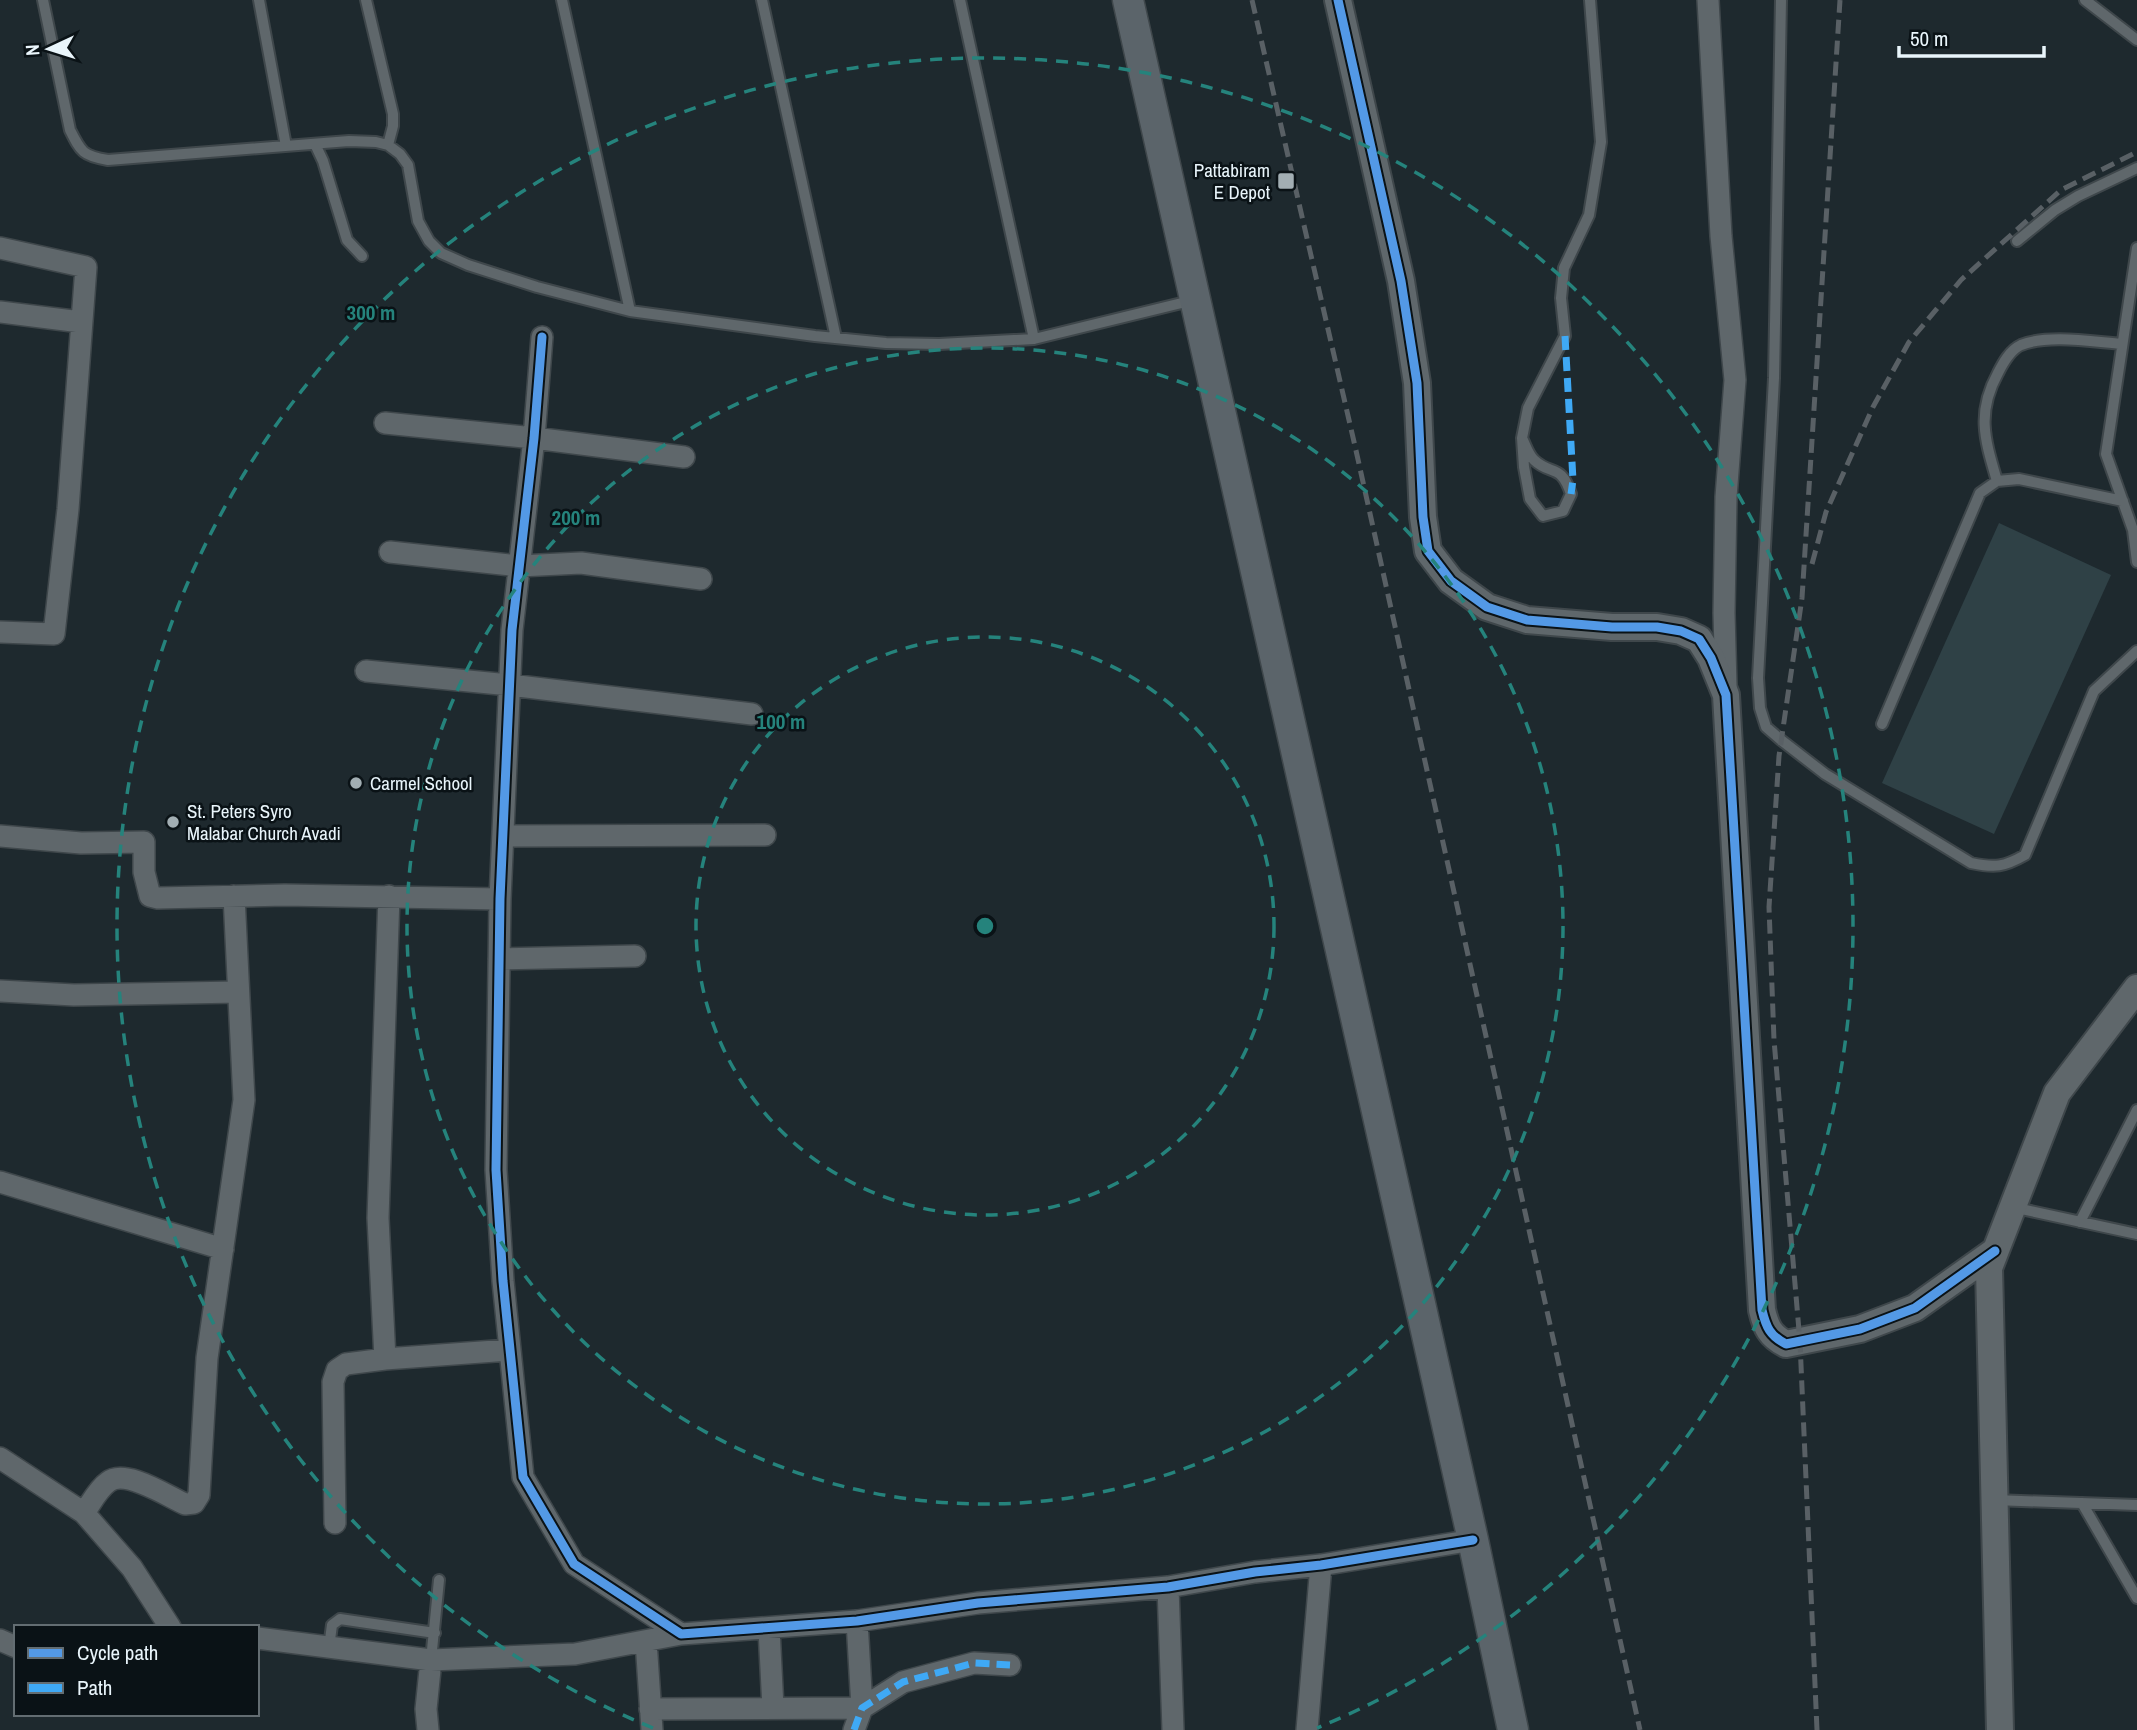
<svg xmlns="http://www.w3.org/2000/svg" width="2137" height="1730" viewBox="0 0 2137 1730" font-family="'Archivo Narrow',sans-serif">
<style>
.building{fill:#2f4146}
.lines{fill:none;stroke-linecap:round;stroke-linejoin:round}
.service-casing{stroke:#3f474b;stroke-width:14}
.minor-casing{stroke:#3f474b;stroke-width:24}
.tertiary-casing{stroke:#3f474b;stroke-width:30}
.secondary-casing{stroke:#3f474b;stroke-width:33}
.service{stroke:#5f676b;stroke-width:10}
.minor{stroke:#5f676b;stroke-width:21}
.tertiary{stroke:#5f676b;stroke-width:26}
.secondary{stroke:#5b646a;stroke-width:30}
.rail{stroke:#596065;stroke-width:5;stroke-dasharray:14 7;stroke-linecap:butt}
.quiet{stroke:#3fa9f5;stroke-width:7;stroke-dasharray:14 7;stroke-linecap:butt}
.cycleway-casing{stroke:#0a1216;stroke-width:13}
.cycleway{stroke:#5399e6;stroke-width:9}
.ring{fill:none;stroke:#25837c;stroke-width:3.5;stroke-dasharray:12 9}
.poi-dot{fill:#a2aeb3;stroke:#0a1216;stroke-width:2.5}
.labels{text-anchor:middle;dominant-baseline:central;stroke-width:5;stroke-linejoin:round;paint-order:stroke}
.poi-label{font-size:19px;fill:#e9f5fb;stroke:#0a1216;text-anchor:start}
.centre{fill:#25837c;stroke:#0a1216;stroke-width:3.5}
.ring-label{font-size:21px;text-anchor:middle;font-weight:bold;fill:#25837c;stroke:#0a1216;stroke-width:5;stroke-linejoin:round;paint-order:stroke}
</style>
<rect width="100%" height="100%" fill="#1e292e"/>
<path class="building" d="M1999,523l112,52 -117,259 -112,-51z"/>
<g class="lines">
<g class="service-casing">
<path id="service" d="M43,0l27,130c11,22 13,26 38,30l241,-19 27,1 12,3 12,9 8,11 10,56 11,20 12,12 27,12 69,22 93,24 185,25 71,7 53,1 95,-5 160,-39
M259,0l27,146
M366,0l27,114v12l-5,19
M562,0l68,311
M762,0l74,338
M960,0l74,339
M1781,0l-7,378 -16,300 2,30 6,19 15,13 44,34 146,89c24,5 33,4 54,-8l69,-164 43,-40
M2085,0l52,40
M315,144l8,17 24,79 15,16
M2017,241l38,-31 23,-14 59,-28
M2137,248l-31,206 27,76 4,32
M1522,438c4,8 6,16 12,22 17,16 27,3 37,34l-8,17 -20,5 -13,-17 -6,-32 -2,-29 6,-30 37,-72 -4,-38 3,-30 25,-53 12,-73 -11,-142
M1997,481c-12,-41 -21,-68 1,-108 5,-10 12,-23 23,-28 27,-11 73,-3 101,-1
M1882,724l98,-231 17,-12 22,-2 104,22
M2012,1207l125,27
M2080,1222l57,-112
M1994,1500l143,5
M2082,1503l55,95
M329,1647l3,-22 8,-6 95,14
M431,1660l8,-80"/>
</g>
<g class="minor-casing">
<path id="minor" d="M1708,0l13,236 14,144 -9,117 -2,116 2,73
M0,248l86,19 -18,242 -14,125 -54,-2
M0,312l81,10
M542,337l-8,101 -22,192 -12,269 -4,271 7,111 20,196 51,87 107,70 176,-13 121,-18 190,-16 87,-15 66,-7 152,-25
M385,423l149,15 150,19
M390,552l129,14 62,-3 120,16
M366,671l144,14 242,29
M0,836l81,7 63,-1v30l6,24 8,2 127,-3 215,4
M503,836l262,-1
M499,959l136,-3
M0,991l74,4 164,-3
M0,1182l223,67
M385,1359l-7,-141 11,-322
M0,1458l84,55 48,55 38,59
M84,1513c7,-10 14,-24 24,-31 17,-14 59,14 77,22l9,-1 5,-8 8,-137 37,-258 -10,-204
M335,1523l-2,-141 4,-12 9,-6 39,-5 124,-9
M1168,1587l5,143
M769,1629l4,79
M257,1638l174,22 144,-6 106,-20
M0,1640l16,7
M646,1641l6,89
M650,1709l212,-1 -5,-87
M428,1730l-2,-21 5,-49
M854,1730l8,-22 41,-26 71,-19 36,2
M1307,1730l14,-165"/>
</g>
<g class="tertiary-casing">
<path id="tertiary" d="M1338,0l63,281 16,102 6,134 5,34 23,30 36,26 40,13 85,7h45l24,4 18,8 12,19 15,37 36,615c4,17 8,26 24,34l74,-15 55,-21 80,-57
M2000,1730l-11,-462 68,-175 80,-105"/>
</g>
<g class="secondary-casing">
<path id="secondary" d="M1128,0l345,1540 40,190"/>
</g>
<use href="#service" class="service"/>
<use href="#minor" class="minor"/>
<use href="#tertiary" class="tertiary"/>
<use href="#secondary" class="secondary"/>
<path class="rail" d="M1252,0l103,446 285,1284
M1812,564l14,-52 47,-105 36,-65 52,-62 100,-90 76,-38
M1817,1730l-17,-388 -26,-302 -5,-133 10,-151 23,-158 38,-598"/>
<path class="quiet" d="M1565,336l8,144 -2,14
M854,1730l8,-22 41,-26 71,-19 36,2"/>
<g class="cycleway-casing">
<path id="cycleway" d="M1338,0l63,281 16,102 6,134 5,34 23,30 36,26 40,13 85,7h45l24,4 18,8 12,19 15,37 36,615c4,17 8,26 24,34l74,-15 55,-21 80,-57
M542,337l-8,101 -22,192 -12,269 -4,271 7,111 20,196 51,87 107,70 176,-13 121,-18 190,-16 87,-15 66,-7 152,-25"/>
</g>
<use href="#cycleway" class="cycleway"/>
</g>
<g class="ring">
<circle cx="985" cy="926" r="289"/>
<circle cx="985" cy="926" r="578"/>
<path d="M653 1728A868 868 0 1 1 1317 1728"/>
</g>
<g class="poi-dot">
<rect x="1277" y="172" width="18" height="18" rx="3.5"/>
<circle cx="356" cy="783" r="7"/>
<circle cx="173" cy="822" r="7"/>
</g>
<g class="labels">
<g class="poi-label">
<text x="1270" y="170" text-anchor="end">Pattabiram<tspan x="1270" dy="22">E Depot</tspan></text>
<text x="370" y="783">Carmel School</text>
<text x="187" y="811">St. Peters Syro<tspan x="187" dy="22">Malabar Church Avadi</tspan></text>
</g>
</g>
<circle cx="985" cy="926" r="10" class="centre"/>
<g class="ring-label">
<text x="371" y="320">300 m</text>
<text x="576" y="525">200 m</text>
<text x="781" y="729">100 m</text>
</g>
<rect x="14" y="1625" width="245" height="91" fill="#0a1216" stroke="#636d72" stroke-width="2"/>
<rect x="28" y="1648" width="35" height="10" fill="#5399e6" stroke="#636d72" stroke-width="2"/>
<text x="77" y="1660" font-size="21" fill="#e9f5fb">Cycle path</text>
<rect x="28" y="1683" width="35" height="10" fill="#3fa9f5" stroke="#636d72" stroke-width="2"/>
<text x="77" y="1695" font-size="21" fill="#e9f5fb">Path</text>
<g transform="translate(49 49) rotate(266)" stroke="#0a1216" stroke-width="5" paint-order="stroke">
<path d="M0-5L12 26L0 18L-12 26Z" fill="#e9f5fb"/>
<text y="-10" font-size="19" font-weight="bold" text-anchor="middle" fill="#e9f5fb">N</text>
</g>
<path d="M1899 46v10h145v-10" fill="none" stroke="#e9f5fb" stroke-width="3.5"/>
<text x="1910" y="46" font-size="21" fill="#e9f5fb" stroke="#0a1216" stroke-width="5" paint-order="stroke">50 m</text>
</svg>
